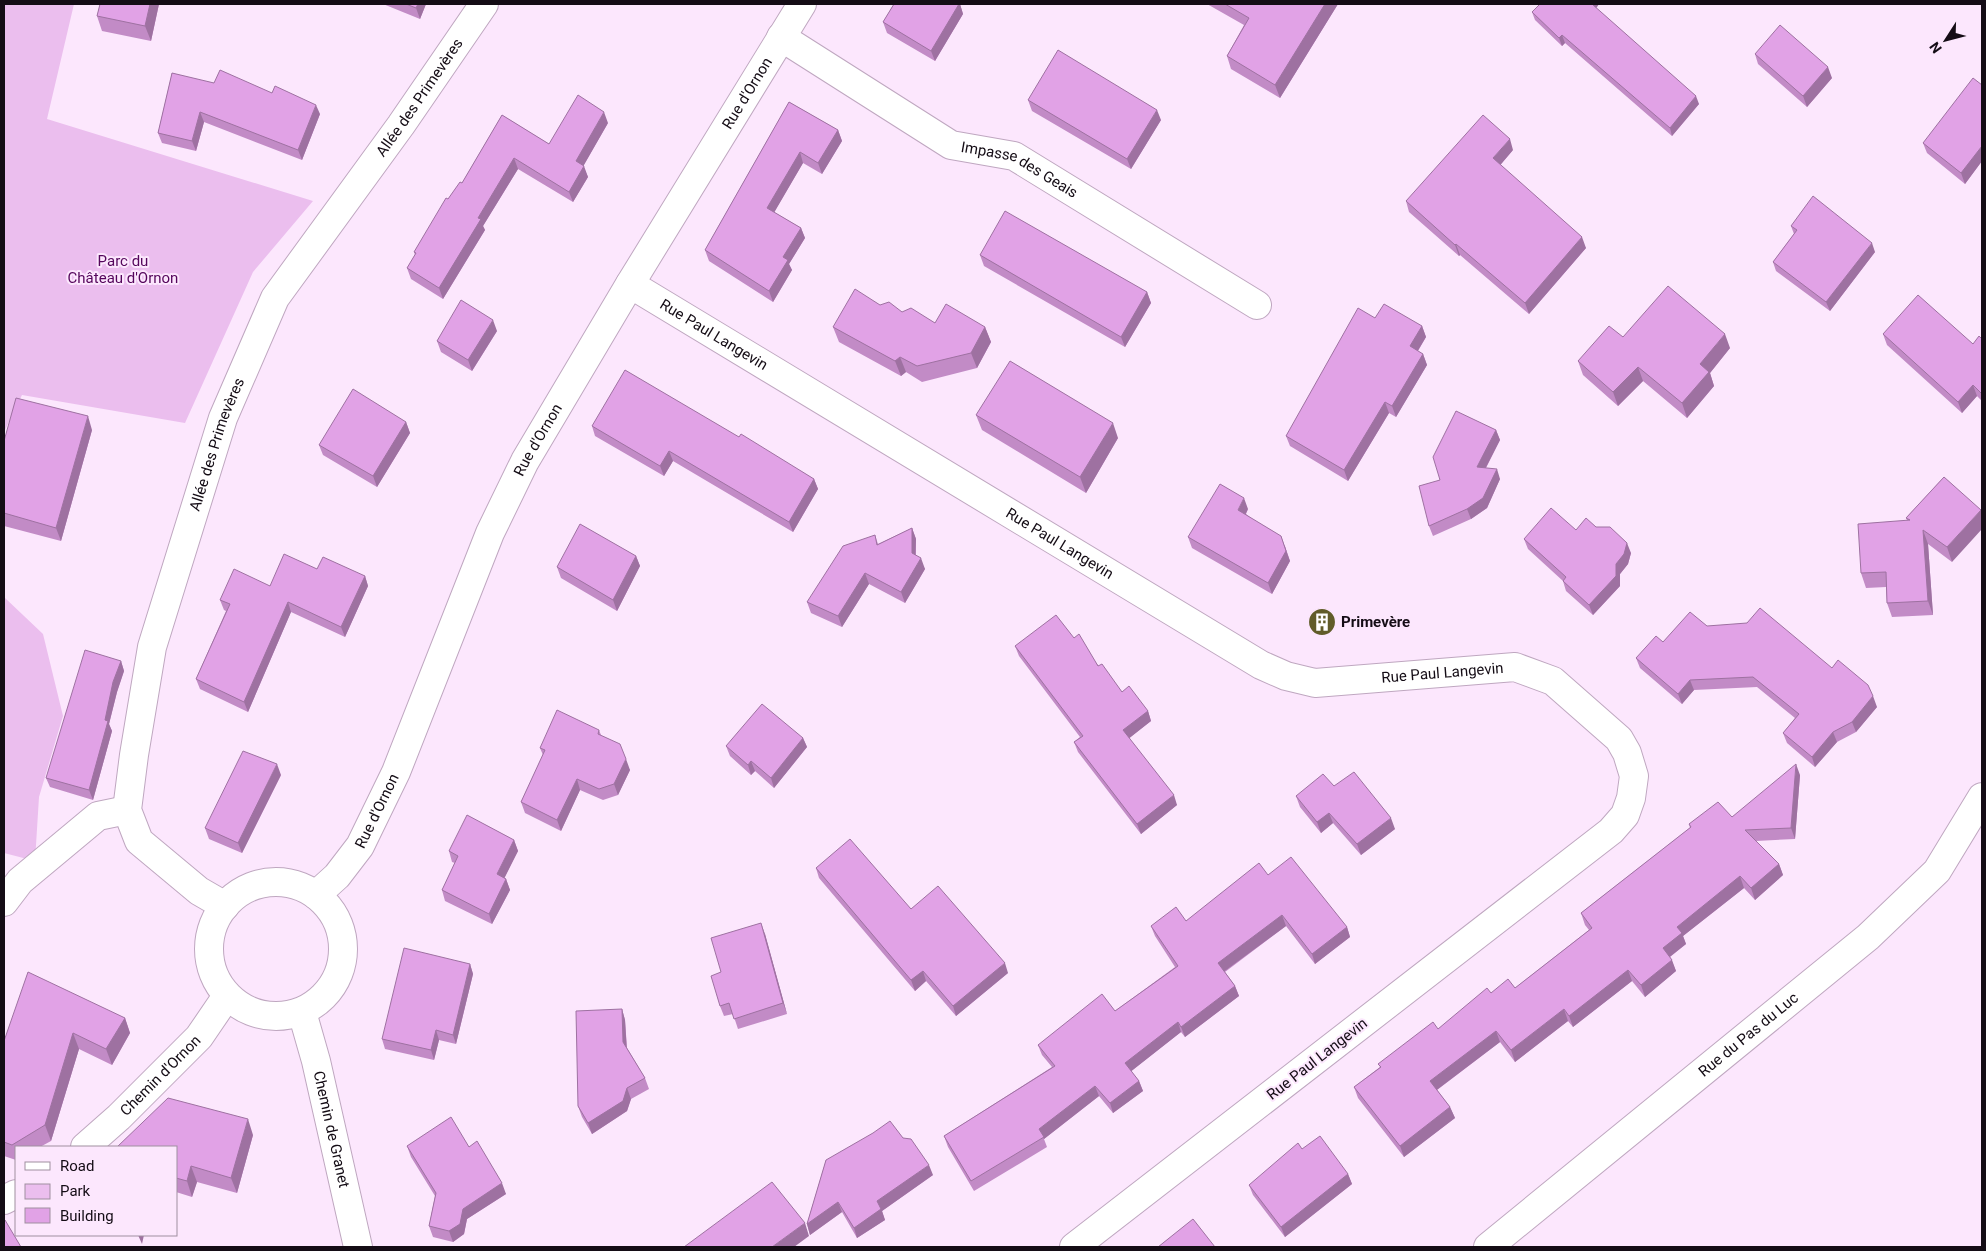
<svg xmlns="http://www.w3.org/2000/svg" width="1986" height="1251" viewBox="0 0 1986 1251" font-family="Roboto,sans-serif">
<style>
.green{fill:#ebbeee}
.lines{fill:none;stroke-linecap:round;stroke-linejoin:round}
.minor-casing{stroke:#bfa7c0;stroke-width:30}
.minor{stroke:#fff;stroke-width:28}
.wall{fill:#c28bc6}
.shaded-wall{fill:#9e71a1}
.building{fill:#e1a2e6;stroke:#9e71a1}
.labels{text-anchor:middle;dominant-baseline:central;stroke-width:4;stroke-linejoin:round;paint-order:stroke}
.street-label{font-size:15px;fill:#140c15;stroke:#fce7fd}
.park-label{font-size:15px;fill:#55065c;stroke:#fce7fd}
.poi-label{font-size:15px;font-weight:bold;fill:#140c15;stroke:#fce7fd;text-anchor:start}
</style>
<rect width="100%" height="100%" fill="#fce7fd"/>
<path class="green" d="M4,4h70l-27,115 266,82 -60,71 -68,151 -163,-28 -18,37z
M4,597l39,37 20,82 -24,81 -4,64 -31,-8z"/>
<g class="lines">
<g class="minor-casing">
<g id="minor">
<path id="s1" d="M781,37l170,108 63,11 243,149"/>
<path id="s2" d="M630,284l631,381 25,11 29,7 200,-16 38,14 66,58 8,14 7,23 -3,22 -6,17 -14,16 -537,416"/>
<circle cx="276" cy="949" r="67"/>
<path id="s3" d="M316,895l21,-19 23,-30 36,-74 94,-239 35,-72 105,-177 172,-280"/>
<path d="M4,902l16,-21 78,-65 29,-6"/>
<path id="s4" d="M225,906l-26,-15 -60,-50 -12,-31 7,-55 18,-108 71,-229 52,-120 126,-173 83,-121"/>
<path id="s5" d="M302,1012l14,49 42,186"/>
<path id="s6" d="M85,1147l34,-30 80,-80 28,-41"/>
<path d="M4,1200l12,-6"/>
<path id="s7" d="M1488,1247l380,-310 69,-66 45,-74"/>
</g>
</g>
<use href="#minor" class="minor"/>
</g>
<path class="wall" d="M100,4h59l-8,37 -49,-10 -5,-15z
M383,4h43l-6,15z
M894,4h66l3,10 -28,47 -48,-28 -4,-11z
M1207,4h131l-58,94 -49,-29 -4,-13 17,-31z
M1540,4h59l-3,4 103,96 -27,32 -107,-93 -3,3 -27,-26 -3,-8z
M1755,54l77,24 -25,29 -49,-43z
M172,73l148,41 -18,46 -98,-38 -8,29 -34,-8 -4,-10z
M1982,85v76l-17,23 -38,-31 -4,-10z
M1028,100l133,20 -30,49 -99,-58z
M789,102l49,28 4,11 -20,33 -19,-11 -29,49 27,16 4,10 -16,26 3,6 -19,32 -64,-41 -4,-11z
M502,115l47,29 59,-21 -25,43 5,11 -15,25 -55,-33 -35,57 2,4 -42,69 -32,-20 -4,-11 8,-13 -1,-3 34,-53 14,-16z
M1513,150l-13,15 86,83 -57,66 -69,-59 -1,1 -50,-44 -3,-11z
M1791,226l84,26 -45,59 -54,-40 -3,-9 21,-28z
M980,255l167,37 4,11 -26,44 -141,-81z
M880,305l22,7 33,11 50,4 6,15 -14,26 -55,14 -16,-10 -5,4 -62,-34 -6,-15z
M1375,318l47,8 4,11 -8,14 5,3 4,11 -31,52 -7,-4 -41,68 -58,-35 -4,-10z
M497,331l-25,40 -31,-19 -4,-11z
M1883,334l90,10 9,-5v62l-5,-5 -15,17 -75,-68z
M1623,337l107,11 -20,25 4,13 -27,32 -44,-37 -25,25 -35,-31 -5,-14z
M976,415l142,23 -32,55 -104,-63z
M406,422l4,11 -33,54 -54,-32 -4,-10z
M592,426l147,11 75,42 4,10 -25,43 -120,-71 -9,15 -69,-40z
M92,430l-31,111 -57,-15v-85z
M1496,430l4,10 -14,28 14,11 -13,29 -16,11 -38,17 -4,-10 11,-46z
M1944,477l8,85 -24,-18 5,71 -41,2 -5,-14 -1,-16 -20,1 -5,-15 46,-53 -1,-2z
M1248,509l-2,5 39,32 5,15 -18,33 -80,-46 -4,-11z
M912,528l4,11v16l9,14 -20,34 -36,-19 -27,43 -31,-14 -4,-11 68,-67 3,9z
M1576,530l55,23 -3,11 -8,10v12l-27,29 -27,-24 -3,-10 -35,-32 -4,-10z
M636,556l4,10 -23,45 -56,-33 -4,-11z
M317,569l48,7 3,10 -23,51 -54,-25 -43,100 -48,-23 -4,-10 30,-68 -2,-1 -4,-10 50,-14z
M1707,626l170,81 -21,25 -19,10 -22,25 -28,-24 -4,-10 12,-15 -38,-31 -63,3 -12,14 -42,-36 -4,-10 27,-16z
M1074,638l48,54 26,19 3,10 -22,17 48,67 -36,29 -63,-82 -4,-10 6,-5 -61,-81 -4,-10z
M121,661l3,10 -7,21 -8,32 3,7 -19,69 -43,-13 -4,-9z
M599,730l2,5 29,35 -12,25 -15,5 -23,-10 -19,41 -36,-18 -4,-11 22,-47 -3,-7z
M803,738l4,9 -33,41 -19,-17 -4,4 -21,-19 -4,-10z
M281,775l-39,78 -33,-14 -4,-11z
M1800,775l-5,64 -39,2 23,23 4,11 -28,25 -11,-12 -61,48 3,8 -16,13 6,14 -31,26 -13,-16 -59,46 -5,-6 -53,41 -15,-20 -63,48 13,17 5,11 -51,39 -46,-59 -4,-11 26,-20 -2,-3 60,-35 53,-36 24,-5 74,-58 -4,-5 -4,-12 109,-85 -1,-4 43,-7z
M1334,786l61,43 -34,26 -28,-32 -12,10 -21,-26 -4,-11z
M514,840l4,11 -14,27 2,1 4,11 -18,34 -47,-23 -3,-11 13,-27 -3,-1 -3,-11z
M816,868l192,105 -52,43 -30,-35 -11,10 -96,-113z
M1268,875l79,52 3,10 -35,27 -29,-38 -61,46 10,14 4,10 -54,41 -4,-5 -50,39 8,10 4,10 -30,22 -14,-17 -55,43 3,8 -73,44 -26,-44 -4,-11 108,-69 -10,-12 -4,-10 77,-34 60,-44 -20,-31 -4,-10 35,-5z
M765,934l22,80 -49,15 -5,-15 -9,2 -4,-10 1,-34z
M470,964l3,10 -17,70 -17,-4 -5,20 -49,-11 -3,-10z
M622,1009l3,11 2,28 18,30 4,11 -18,10 -4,12 -35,23 -10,-17 -4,-11z
M125,1018l5,15 -18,32 -33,-16 -28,92 -11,6h-24v13l-12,-4v-115z
M253,1135l-16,58 -40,-11 -5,15 -16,-5v-45z
M407,1146l62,1 37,47 -39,25 -3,15 -11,8 -20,-5 -4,-11 6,-30 -24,-39z
M1302,1149l46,25 4,10 -67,53 -32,-42 -4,-10z
M826,1160l107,15 -51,36 3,9 -28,18 -15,-26 -32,23 -3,-11z"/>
<path class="shaded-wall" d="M150,4h9l-8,37 -6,-15z
M418,4h8l-6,15 -4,-11z
M959,4h1l3,10 -28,47 -4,-10z
M1325,4h13l-58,94 -5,-13z
M1591,4h8l-5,7z
M1562,35l3,8 -3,3 -3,-8z
M1828,67l4,11 -25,29 -4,-11z
M1696,96l3,8 -27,32 -2,-8z
M316,105l4,9 -18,46 -4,-10z
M1157,110l4,10 -30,49 -4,-10z
M200,112l4,10 -8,29 -4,-10z
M604,112l4,11 -28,49 -4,-11z
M838,130l4,11 -20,33 -4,-11z
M1510,139l3,11 -16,19 -4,-11z
M1982,146v15l-17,23 -4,-11z
M800,152l3,11 -32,55 -4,-10z
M514,158l4,11 -35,57 2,4 -42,69 -4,-11 39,-70z
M584,166l4,11 -15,25 -4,-10z
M801,228l4,10 -16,26 3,6 -19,32 -4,-11 14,-34z
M1582,237l4,11 -57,66 -4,-11z
M1872,243l3,9 -45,59 -4,-9z
M1456,244l4,11 -1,1 -4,-11z
M1147,292l4,11 -26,44 -4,-10z
M493,320l4,11 -25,40 -4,-11z
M1422,326l4,11 -12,20 -4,-11z
M985,327l6,15 -14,26 -6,-15z
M1725,334l5,14 -20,25 4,13 -27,32 -5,-15 18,-39z
M1423,354l4,11 -31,52 -4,-11z
M900,357l6,15 -5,4 -6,-15z
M1638,367l5,14 -25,25 -5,-14z
M1973,385l4,11 -15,17 -4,-11z
M1385,402l4,11 -41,68 -4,-11z
M88,416l4,14 -31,111 -5,-13z
M406,422l4,11 -33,54 -4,-11z
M1113,423l5,15 -32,55 -6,-16z
M1496,430l4,10 -19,37 -4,-10z
M669,451l4,10 -9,15 -4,-10z
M1497,469l3,10 -13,29 -16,11 -4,-10z
M814,479l4,10 -25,43 -4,-10z
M1244,498l4,11 -6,12 -4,-11z
M1981,510l1,2v17l-30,33 -5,-15z
M912,528l4,11 -1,25 -3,-11z
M1923,530l5,14 5,71 -5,-14z
M1281,536l9,25 -18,33 -4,-11z
M1627,543l4,10 -3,11 -8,10v12l-27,29 -4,-10 27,-41z
M636,556l4,10 -23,45 -4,-11z
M921,558l4,11 -20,34 -4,-11z
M865,573l4,11 -27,43 -4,-11z
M365,576l3,10 -23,51 -4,-10z
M288,602l3,10 -43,100 -4,-10z
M121,661l3,10 -7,21 -8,32 3,7 -19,69 -4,-10 24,-108z
M1690,680l4,10 -12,14 -4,-10z
M1873,696l4,11 -21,25 -4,-10z
M1148,711l3,10 -24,19 -4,-10z
M1833,732l4,10 -22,25 -3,-10z
M803,738l4,9 -33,41 -3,-10z
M626,759l4,11 -12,25 -4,-11z
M751,761l4,10 -4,4 -3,-10z
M277,764l4,11 -39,78 -4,-10z
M1796,764l4,11 -5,64 -4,-11z
M577,779l3,11 -19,41 -4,-11z
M1174,795l3,10 -36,29 -4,-10z
M1329,813l4,10 -12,10 -4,-11z
M1391,818l4,11 -34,26 -4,-11z
M514,840l4,11 -17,34 -4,-11z
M1779,864l4,11 -28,25 -4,-12z
M1740,876l4,12 -61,48 3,8 -19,15 -4,-11 14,-21z
M506,879l4,11 -18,34 -3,-10z
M1282,915l4,11 -64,47 -4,-10z
M761,923l4,11 22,80 -4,-11z
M1347,927l3,10 -35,27 -3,-10z
M1672,960l4,11 -31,26 -4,-12z
M1005,963l3,10 -52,43 -3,-10z
M470,964l3,10 -17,70 -3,-9z
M1628,970l4,11 -59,46 -4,-11z
M923,971l3,10 -11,10 -4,-11z
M1235,986l4,10 -54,41 -4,-10z
M622,1009l3,11 2,33 -4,-11z
M1564,1009l4,12 -53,41 -4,-12z
M125,1018l5,15 -18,32 -6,-16z
M1178,1022l3,10 -52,41 -4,-10z
M436,1030l3,10 -5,20 -3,-10z
M1496,1031l4,11 -66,50 -4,-11z
M73,1033l6,16 -28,92 -6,-16z
M1139,1081l4,10 -30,22 -3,-10z
M1095,1086l4,10 -55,43 -5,-10z
M627,1088l4,11 -4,12 -35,23 -4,-11z
M1450,1107l5,11 -51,39 -4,-11z
M248,1119l5,16 -16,58 -6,-15z
M929,1165l4,10 -51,36 3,9 -28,18 -3,-10 23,-27z
M191,1166l6,16 -5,15 -5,-16z
M1348,1174l4,10 -67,53 -4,-10z
M502,1183l4,11 -39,25 -3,15 -11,8 -4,-11 14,-22z
M838,1202l4,10 -32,23 -3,-11z
M805,1223l4,13 -15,11h-22z
M138,1235h6l-2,9z"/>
<path class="building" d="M100,4h50l-5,22 -48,-10z
M406,4h12l-2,4z
M894,4h65l-28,47 -48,-29z
M1225,4h100l-50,81 -48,-29 22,-38z
M1540,4h52l104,92 -26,32 -108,-93 -3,3 -27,-26z
M1780,25l48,42 -25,29 -48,-42z
M1058,50l99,60 -30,49 -99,-59z
M220,70l52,23 3,-7 41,19 -18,45 -98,-38 -8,29 -34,-8 14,-60 42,10z
M1973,78l9,7v61l-21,27 -38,-30z
M578,95l26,17 -28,49 8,5 -15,26 -55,-34 -36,60 3,1 -42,69 -32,-20 9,-15 -2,-1 32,-54 2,1 12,-17 2,1 40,-68 47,29z
M789,102l49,28 -20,33 -18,-11 -33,56 34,20 -18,29 5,3 -19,31 -64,-41z
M1483,115l27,24 -17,19 89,79 -57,66 -69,-59 -1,1 -49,-44z
M1813,196l59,47 -46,59 -53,-40 24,-32 -6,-4z
M1005,211l142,81 -26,45 -141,-82z
M1668,286l57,48 -25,30 9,8 -27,31 -44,-36 -25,25 -35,-31 31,-35 14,11z
M855,289l25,16 9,-3 13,10 9,-4 24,15 11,-19 39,23 -14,26 -54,13 -17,-9 -5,4 -62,-34z
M1918,295l55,49 6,-8 3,3v55l-9,-9 -15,17 -75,-68z
M461,300l32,20 -25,40 -31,-19z
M1384,304l38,22 -12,20 13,8 -31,52 -7,-4 -41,68 -58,-34 72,-128 17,10z
M1010,361l103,62 -33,54 -104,-62z
M625,370l114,67 2,-3 73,45 -25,43 -120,-71 -9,15 -68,-40z
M353,389l53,33 -33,54 -54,-31z
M16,398l72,18 -32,112 -52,-15v-72z
M1456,411l40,19 -19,37 20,2 -14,29 -16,11 -38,17 -10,-40 21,-6 -7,-23z
M1944,477l37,33 -34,37 -24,-17 5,71 -41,2 -1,-31 -25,1 -3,-49 52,-4 -4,-2z
M1220,484l24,14 -6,12 43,26 5,15 -18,32 -80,-46z
M1551,508l25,22 10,-12 10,9h14l17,16 -3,11 -8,10v12l-27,29 -26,-24 3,-4 -42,-38z
M580,524l56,32 -23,44 -56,-33z
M912,528v25l9,5 -20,34 -36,-19 -27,43 -31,-14 36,-56 32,-11 2,10z
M284,554l33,15 6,-12 42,19 -24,51 -53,-25 -44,100 -48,-23 34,-75 -10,-4 14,-31 36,17z
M1760,608l72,60 6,-8 30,25 5,11 -21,26 -19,10 -21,25 -29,-24 16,-19 -46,-37 -63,3 -12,14 -42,-36 20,-22 7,6 27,-30 17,14 40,-3z
M1056,615l18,23 5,-4 19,32 4,-2 20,28 7,-6 19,25 -25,19 51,65 -37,29 -63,-82 9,-6 -68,-90z
M85,650l36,11 -8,21 -8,38 3,1 -19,69 -43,-12z
M762,704l41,34 -32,40 -20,-17 -3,4 -22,-19z
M557,710l42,20 -1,4 22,10 6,15 -12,25 -15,5 -22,-10 -20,41 -36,-18 24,-52 -5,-2z
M243,751l34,13 -39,79 -33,-15z
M1796,764l-5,64 -46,2 34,34 -28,24 -11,-12 -63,51 5,6 -19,15 9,12 -31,25 -13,-15 -59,46 -5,-7 -53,41 -15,-19 -66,50 20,26 -50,39 -46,-59 27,-20 -3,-3 55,-42 5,7 49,-41 4,5 17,-14 7,9 77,-60 -11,-15 110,-86 -2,-3 29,-22 14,15z
M1354,772l37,46 -34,26 -28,-31 -12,9 -21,-26 27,-22 11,12z
M467,815l47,25 -17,34 9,5 -17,35 -47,-24 16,-34 -9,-5z
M850,839l61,70 27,-23 67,77 -52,43 -30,-35 -12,9 -95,-112z
M1291,857l56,70 -35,27 -30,-39 -64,48 17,23 -54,41 -3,-5 -53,41 14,18 -29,22 -15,-17 -56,43 5,8 -73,44 -27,-45 111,-70 -17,-21 64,-51 13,17 63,-45 -27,-40 25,-19 10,14 73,-58 9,12z
M761,923l22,80 -49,16 -5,-16 -9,3 -9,-30 10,-4 -10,-34z
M404,948l66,16 -17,71 -17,-5 -5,20 -49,-11z
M28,972l97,46 -19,31 -33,-16 -28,92 -33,20 -8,-3v-101z
M622,1009l1,33 22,36 -18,10 -4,13 -35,22 -10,-17 -2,-95z
M168,1098l80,21 -17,59 -40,-12 -4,15 -11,-3v-31h-59z
M451,1117l18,30 8,-6 25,42 -39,26 -3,15 -11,7 -20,-5 7,-33 -29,-47z
M890,1121l13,17 8,1 18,26 -52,36 4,8 -27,19 -16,-26 -31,22 19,-64 47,-27z
M1320,1136l28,38 -67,53 -32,-42 49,-42 4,6z
M772,1182l33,41 -33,24h-88z
M1193,1219l22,28h-57z
M5,1220l16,27h-17v-26z"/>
<defs>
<g id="building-disc" transform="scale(1.4375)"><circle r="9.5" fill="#615c29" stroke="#fce7fd"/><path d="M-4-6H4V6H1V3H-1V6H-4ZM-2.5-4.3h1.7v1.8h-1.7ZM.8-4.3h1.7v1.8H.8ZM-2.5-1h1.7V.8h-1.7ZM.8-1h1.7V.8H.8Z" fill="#fff"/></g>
</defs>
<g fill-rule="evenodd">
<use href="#building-disc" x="1322" y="622"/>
</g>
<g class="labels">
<g class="street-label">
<text stroke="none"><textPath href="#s3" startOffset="915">Rue d'Ornon</textPath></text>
<text stroke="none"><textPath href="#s4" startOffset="924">Allée des Primevères</textPath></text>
<text stroke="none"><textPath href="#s1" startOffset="275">Impasse des Geais</textPath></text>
<text stroke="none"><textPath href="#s2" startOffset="98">Rue Paul Langevin</textPath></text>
<text stroke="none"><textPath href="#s3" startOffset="510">Rue d'Ornon</textPath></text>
<text stroke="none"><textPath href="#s4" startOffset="519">Allée des Primevères</textPath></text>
<text stroke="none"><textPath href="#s2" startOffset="502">Rue Paul Langevin</textPath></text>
<text stroke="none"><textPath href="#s2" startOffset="922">Rue Paul Langevin</textPath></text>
<text stroke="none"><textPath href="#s3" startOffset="105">Rue d'Ornon</textPath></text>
<text stroke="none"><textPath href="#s7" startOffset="336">Rue du Pas du Luc</textPath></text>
<text transform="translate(1317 1059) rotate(-38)">Rue Paul Langevin</text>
<text stroke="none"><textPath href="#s6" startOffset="104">Chemin d'Ornon</textPath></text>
<text stroke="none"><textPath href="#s5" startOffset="121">Chemin de Granet</textPath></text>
</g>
<g class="park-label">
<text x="123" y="261">Parc du<tspan x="123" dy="17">Château d'Ornon</tspan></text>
</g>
<g class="poi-label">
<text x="1341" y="622">Primevère</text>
</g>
</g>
<rect width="1986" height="1251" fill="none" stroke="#140c15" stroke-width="10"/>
<rect x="15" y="1146" width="162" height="90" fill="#fce7fd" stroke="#9f8fa0"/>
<rect x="25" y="1162" width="25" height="8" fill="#ffffff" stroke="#9f8fa0"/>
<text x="60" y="1171" font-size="15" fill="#140c15">Road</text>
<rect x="25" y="1184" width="25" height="15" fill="#ebbeee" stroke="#9f8fa0"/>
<text x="60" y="1196" font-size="15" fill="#140c15">Park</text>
<rect x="25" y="1208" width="25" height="15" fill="#e1a2e6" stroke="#9f8fa0"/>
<text x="60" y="1221" font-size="15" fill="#140c15">Building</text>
<g transform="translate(1946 40) rotate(234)" stroke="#fce7fd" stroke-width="4" paint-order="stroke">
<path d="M0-4L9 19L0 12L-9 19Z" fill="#140c15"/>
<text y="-8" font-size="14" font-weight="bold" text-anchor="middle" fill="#140c15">N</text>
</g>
</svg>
